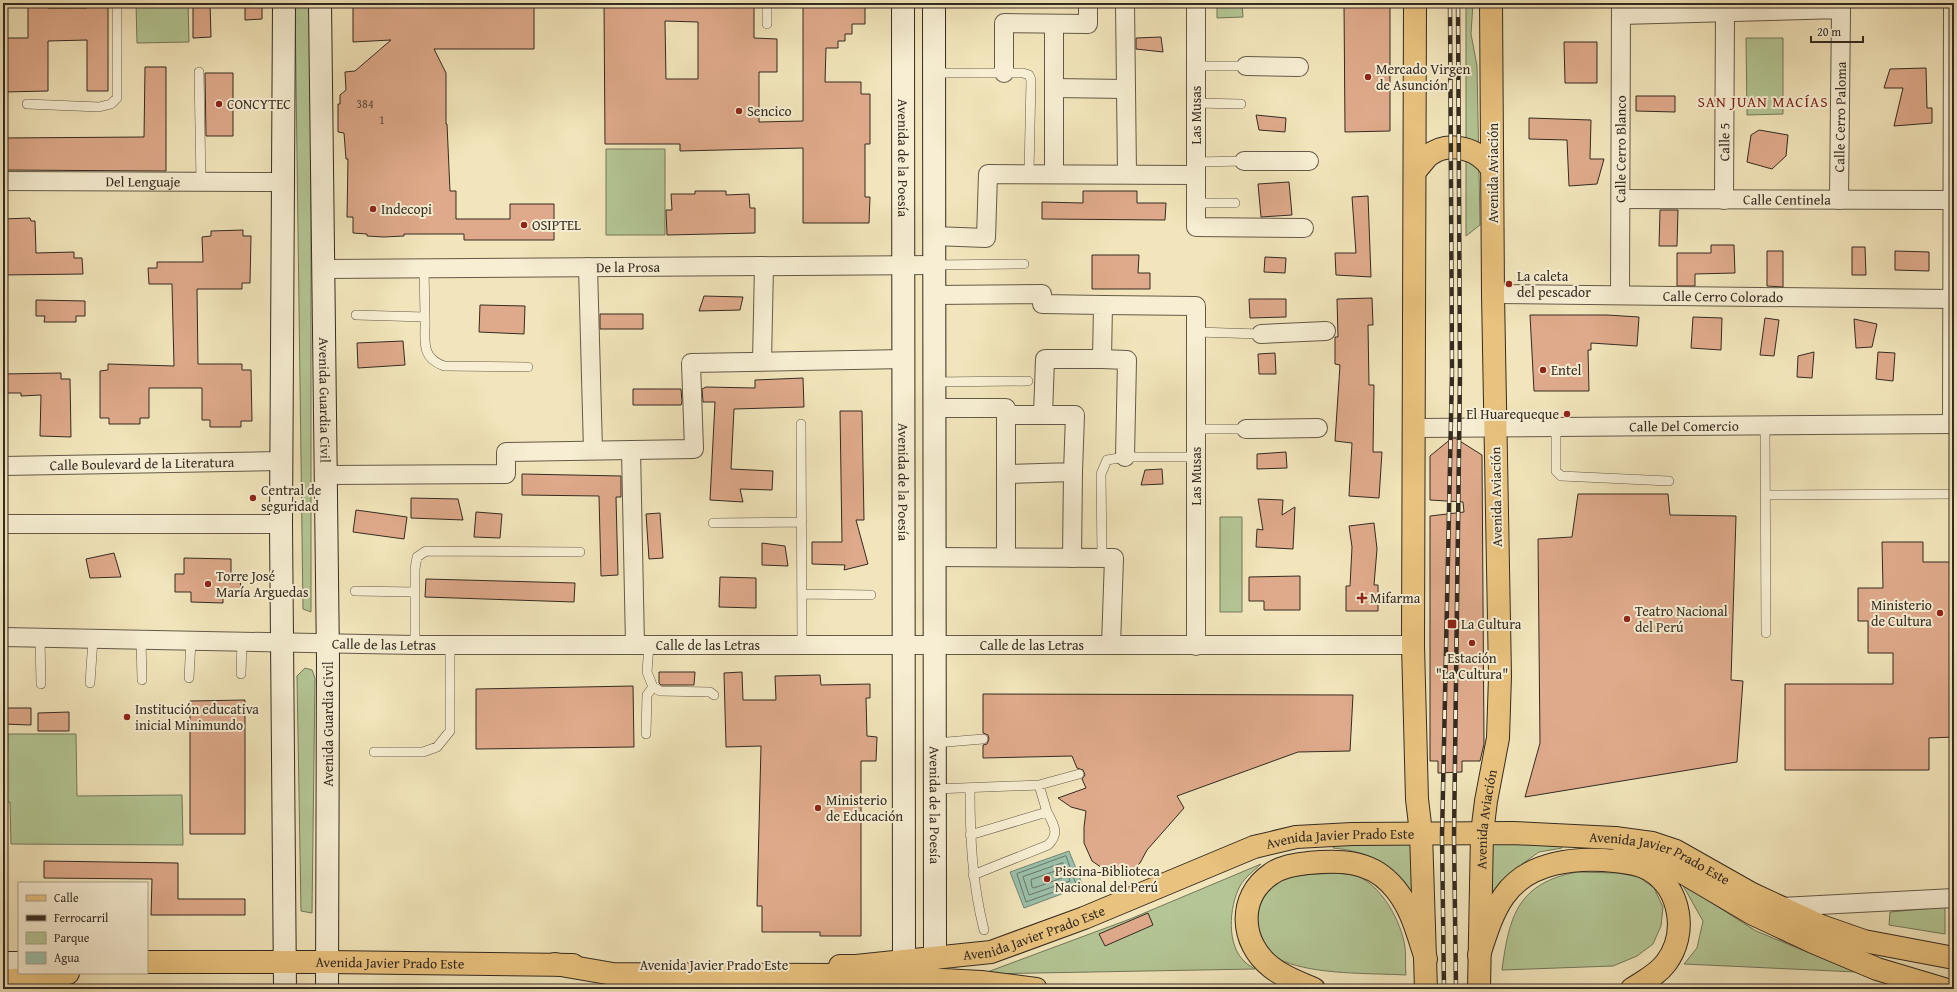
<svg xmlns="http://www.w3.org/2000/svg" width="1957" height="992" viewBox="0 0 1957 992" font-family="'Gentium Book Plus',serif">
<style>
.green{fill:#b4c695;stroke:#74785b}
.water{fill:#9cc0ab;stroke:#728474}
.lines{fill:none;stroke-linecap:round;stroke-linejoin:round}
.shore{stroke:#687666;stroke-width:1}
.building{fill:#dfaa8b;stroke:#342b21;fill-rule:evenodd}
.lane-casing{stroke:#645a48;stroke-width:10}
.street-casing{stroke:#645a48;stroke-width:20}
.secondary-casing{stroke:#342b21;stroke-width:24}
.primary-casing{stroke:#342b21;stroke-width:24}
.highway-casing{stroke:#342b21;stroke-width:24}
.lane{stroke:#f7eed3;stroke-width:9}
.street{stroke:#f7eed3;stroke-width:18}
.secondary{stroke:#f7eed3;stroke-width:22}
.primary{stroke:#e9c27e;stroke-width:22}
.highway{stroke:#e9c27e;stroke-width:22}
.rail-casing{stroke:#342b21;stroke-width:4.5}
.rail{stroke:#f7eed3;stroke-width:3;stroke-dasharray:9;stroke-linecap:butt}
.poi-dot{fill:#8f2418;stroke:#f7eed3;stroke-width:1.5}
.labels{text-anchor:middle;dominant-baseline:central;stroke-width:4;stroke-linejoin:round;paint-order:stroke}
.number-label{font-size:12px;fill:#5f4b3c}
.poi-label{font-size:14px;fill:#342b21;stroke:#f7eed3;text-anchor:start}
.street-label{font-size:14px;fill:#342b21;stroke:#f7eed3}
.neighbourhood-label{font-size:15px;letter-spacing:1px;fill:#7a1f14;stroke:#f7eed3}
</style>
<rect width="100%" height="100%" fill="#f2e5bb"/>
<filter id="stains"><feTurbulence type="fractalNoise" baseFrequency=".005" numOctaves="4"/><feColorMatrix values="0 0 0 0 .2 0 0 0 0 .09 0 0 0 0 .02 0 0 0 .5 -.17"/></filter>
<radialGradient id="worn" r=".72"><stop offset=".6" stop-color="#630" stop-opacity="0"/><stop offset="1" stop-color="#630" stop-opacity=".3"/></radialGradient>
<path class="green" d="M136,3h52l1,39 -52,1z
M295,3h15l1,2v607l-8,-3z
M1217,3h25l1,14 -26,1z
M1466,3h7l-2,31 6,32 3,159 -14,11z
M1746,38h37v76l-36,1z
M606,149h59v86h-59z
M1220,517h22v95h-22z
M305,668l7,2 3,8 -3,235 -11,-2 -4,-235z
M8,734h68l1,62 105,-1 1,50 -172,-1 -1,-42h-7v-31h4z
M1413,842l4,58c-29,-34 -38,-47 -84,-52l1,-3z
M1492,844l71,1 -1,3 -23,4 -17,12 -32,33z
M1261,864c-7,7 -16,13 -21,22 -11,21 -14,59 5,76 3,3 7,5 10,7l-273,5 148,-55z
M1577,872l41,1 21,4 15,11 9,19 -2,19 -8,18 -16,12 -24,10 -111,4c7,-54 16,-87 75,-98z
M1335,873c7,1 16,1 22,3 25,10 44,45 48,71 1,9 0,19 1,28 -37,-2 -89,0 -123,-14 -30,-13 -34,-56 -9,-76 15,-12 42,-10 61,-12z
M1682,884l74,47 100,41 -172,-8 13,-16 6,-27z
M1945,907v27l-56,-9 1,-13z"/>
<path class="water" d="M1069,851l14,35 -59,22 -14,-36z"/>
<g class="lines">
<path class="shore" d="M1066,856l10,28 -50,18 -9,-28z
M1063,863l7,18 -41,14 -6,-18z
M1059,870l4,6 -1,2 -28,10 -2,-1 -1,-7z"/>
</g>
<path class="building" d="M193,3h17l1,34 -18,1z
M245,3h17v16l-17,1z
M353,3h181v46h-100l12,24v51h1l3,67h6v28h54v-15h44v36h-90v-6h-60v2l-20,1 -17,-1v-2l-14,-1v-16h-6l1,-58h-2l-2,-26 -6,-1v-28h2v-9l6,-5 -1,-18 10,-1 36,-31 -38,2z
M604,3h150v35l23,1v33h-18v50l44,-1v-118h62v21h-13v10h-7v7h-7v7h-12l-1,34h36v12h9v50h-5v53h5l-1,26h-66v-75l-123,3v-7h-75zM665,21l33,1v57h-32z
M1344,3h46v128l-45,1z
M28,4h20v4h39v-4h21v87h-21v-51l-39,1v50l-45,1v-54h25z
M1161,37l2,15 -27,-3v-11z
M1564,42h33v41h-32z
M145,67h21v104l-163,-1v-32l141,-1z
M1926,68l1,40h5v15l-38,3 9,-38h-19l6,-19z
M205,73h28v63h-27z
M1636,96h39v16l-39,-1z
M1256,115l30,3 -1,14 -26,-2z
M1529,118l62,2 -1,39h14l-7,25 -28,2 -2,-46 -38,-1z
M1759,130l29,5 -2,21 -14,13 -25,-7 4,-27z
M1289,182l3,33 -31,2 -3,-33z
M695,191h31v4l23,-1 1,14h5v25l-88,2 -1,-25h6l-1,-16h24z
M1083,191h54v12h29l-1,17 -123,-1v-17l41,1z
M1368,196l3,81 -35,-2 -1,-22h21l-4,-56z
M1660,210h18l-1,36h-18z
M30,218l1,3h4l1,32 38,-1v6h8l1,16 -80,1v-56z
M243,230v6h8l-1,47h-8v6h-45l1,75h44v6h9l1,51h-11v6h-31v-7h-8v-32h-53v30h-9v6h-31v-6h-9v-47l8,-1v-6l66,2 -2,-82h-23l-1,-16h9v-6h46l-1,-25 9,-1v-5z
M1711,245h23l1,28 -40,1v12h-18v-33h34z
M1852,247h13l1,28h-14z
M1767,251h16v36l-16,-1z
M1895,251l34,1v19l-34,-1z
M1092,255h47l-1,18h12v16h-58z
M1265,257l21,1 -1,15 -21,-1z
M704,296l39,1 -3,13 -41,1z
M1372,298l1,27h-5l1,60h5l-1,67h9l-3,46 -30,-2 3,-53 -17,-2 5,-76 -5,-1v-27h3l-1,-38z
M1249,299h37v18l-36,1z
M36,300l49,1v15h-9v6h-32l1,-6h-9z
M480,305l45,1 -1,28 -45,-2z
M600,314h43v15h-43z
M1530,315h77l32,2 -2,29 -46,-3v7h-3l1,41h-55z
M1693,317l29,1 -1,32 -30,-2z
M1765,318l14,2 -5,36 -14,-1z
M1854,319l23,5 -5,23 -16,1z
M403,341l2,24 -47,3 -1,-25z
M1814,352l-2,26 -15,-1 1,-21z
M1878,352l17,1 -2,28 -17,-2z
M1275,353l1,21h-17l-1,-20z
M61,373v6h9l1,58 -31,-1 1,-41 -20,1v-3h-18v-19z
M803,378l1,29 -70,2 -3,60 42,2 -1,19 -32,-1 3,13 -33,-2 5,-98h-12l-1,-13 4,-2 49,1v-8z
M633,389h48l1,13 -1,3h-48z
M840,411h22l2,109h-8l12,44 -24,6 1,-5 -33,-1v-22h30z
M1452,438h3l27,17 2,289 -4,17h-18v11l-24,1v-12h-8v-245l34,-4 -1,-10 -33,-2v-44z
M1286,452l1,16 -30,1v-15z
M1162,469l1,15 -22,1 4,-15z
M522,474l99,2v21h-5l2,78 -17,1 -2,-80 -77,-1z
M1578,494h90l2,21 66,1 -5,164 12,1 -6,81 -212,35 15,-54 -2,-204 34,-2z
M411,498l47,1 5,21 -52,-2z
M1258,499l25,1 -1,15 13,-8 -2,42 -37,-2 1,-18 6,1z
M356,510l51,7 -3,22 -51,-7z
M476,512l26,2 -2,24 -26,-1z
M660,513l3,45 -14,1 -3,-45z
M1374,523l3,26 -3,36h4v26h-32v-25h4l2,-39 -3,-21z
M1882,542h41v20h31v175l-25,1v32h-144v-86h108v-31h-25v-32h-10v-33h25z
M762,543l23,3 3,20 -26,-1z
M114,553l7,24 -31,1 -4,-19z
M184,558l47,1v16h10l-1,18h-17v10l-32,-1v-10h-16v-18h9z
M1300,576v34h-36v-9h-15v-24z
M720,577l36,1v30l-37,-1z
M426,579l149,4 -1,19 -149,-5z
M659,672h36l-1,13h-33l-2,-2z
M742,672l1,28h33l-1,-24 45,-1 1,10 49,-1v14h-4l1,38 10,1 -1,24h-15v175h-41v-4h-58v-26h-5l4,-160 -35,1 -2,-74z
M633,686l1,61 -158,2v-60z
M983,694l370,1 -3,56 -52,1 -121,44 7,12 -37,42 -7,13 -12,11 -20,-2 -16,-11 -8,-18v-16l2,-16 -15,-4 -13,-9 28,-10 -4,-9 3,-4 -2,-5 -6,-2 -5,-12 -89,2v-13l4,-1 2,-5 -1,-4 -5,-2z
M245,700v134h-55v-133z
M3,708h28v17l-28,-1z
M69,712v19h-31v-18z
M44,861l134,2v36h67v16h-94l1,-36 -108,-1z
M1148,913l5,12 -48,21 -6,-12z"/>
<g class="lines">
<g class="lane-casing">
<path id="lane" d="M767,3v21
M1196,66h50
M199,72l2,110
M934,73h89l6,2 2,5 -2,92
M1196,103l45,1
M27,104l72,3 12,-3 6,-6v-95
M1196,162l48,-1
M1196,203h39
M934,265l90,-1
M424,268l1,49
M356,315l69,2c1,22 -6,40 19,49l84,1
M1196,332l65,2
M934,382l94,-1
M801,424l1,221
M1765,426l1,207
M1556,427v44l5,5 108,5
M1196,429h50
M1765,495l189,-1
M713,523l89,-1
M1102,558l-1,-84 6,-14 18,-3h71
M355,591l60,1
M802,594l69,1
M40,638l1,46
M141,640l1,40
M415,645v-76l2,-12 9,-6 154,1
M649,645l-2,27 6,15 7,4 50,1 4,3
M241,674l1,-32
M189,678l2,-37
M90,683l3,-44
M646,734l1,-39 6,-8
M935,743l48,-4
M374,752h49l14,-5 13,-16v-86
M1039,785l40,-11
M970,788c0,49 2,95 14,142
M935,789l104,-4 8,27 -77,23
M973,875l75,-30c12,-11 6,-20 -1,-33"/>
</g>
<g class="street-casing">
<g id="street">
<path d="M1125,3l2,171"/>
<path d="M1196,3v224l108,1"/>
<path d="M1621,15l220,-6 -2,191"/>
<path d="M1246,66l53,1"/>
<path d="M1004,73v-50l84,1v-21"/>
<path d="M1054,88l72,1"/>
<path d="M1244,161h65"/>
<path d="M1054,173v-149"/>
<path id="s1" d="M3,181l280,1"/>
<path id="s2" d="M1621,199l331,1"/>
<path id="s3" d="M1724,200l1,-188"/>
<path d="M934,236l52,2 2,-64 208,1"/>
<path d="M588,267l5,183"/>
<path id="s4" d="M323,269l611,-4"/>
<path id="s5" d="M1493,294l459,5"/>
<path d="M934,295l108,-1v10l61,1 -1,54h-57l-2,56"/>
<path id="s6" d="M1620,295l1,-291"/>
<path d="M1103,305l93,1v340"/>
<path d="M1261,334l65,-3"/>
<path d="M1102,359l25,1 -2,97"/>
<path d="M762,361l2,-95"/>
<path d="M934,408h72v149"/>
<path d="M1952,424l1,-421"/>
<path id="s7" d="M1415,428l539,-4"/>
<path d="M1246,429l72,-1"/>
<path d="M631,450l4,195"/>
<path id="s8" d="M3,466l278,-5"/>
<path d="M1006,474l67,-2 2,-57h-69"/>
<path d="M326,475l180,-1v-22l188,-3 -3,-86 213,-4"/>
<path d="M3,524h278"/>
<path d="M934,557l180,1 -3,87"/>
<path d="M1072,558l1,-86"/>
<path id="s9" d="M3,637l412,8h998"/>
<path d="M1781,907l173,-9"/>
</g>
</g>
<g class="secondary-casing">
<g id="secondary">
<path d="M284,3l-3,521 4,465"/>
<path id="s10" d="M320,3l8,657 -1,329"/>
<path id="s11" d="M903,3l1,959"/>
<path id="s12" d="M934,3l1,955"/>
<path d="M3,963h16"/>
</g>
</g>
<g class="primary-casing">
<g id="primary">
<path d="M1415,3l-2,642 4,154 4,34 5,156"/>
<path d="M1416,170c4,-4 8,-10 12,-14 21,-17 51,-7 64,13"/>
<path id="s13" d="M147,962h179l247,3"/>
<path id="s14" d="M840,966h16l135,-14 93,-34 170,-71 42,-10 56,-3 161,-1 102,5 37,5 24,8 76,43 69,32 43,15 90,17"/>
<path id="s15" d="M1479,989l3,-156 4,-32 12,-63 2,-62 -7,-382 -2,-291"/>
</g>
</g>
<g class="highway-casing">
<path id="highway" d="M1615,838l33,14 105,62 60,28 64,27 67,20
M1479,955c7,-21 13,-42 25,-59 24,-35 73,-39 111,-35 11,1 25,3 35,9 31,19 38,64 16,93 -9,12 -22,18 -34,26
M555,964l58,10 234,1 134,7 55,7
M3,981l42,-4 23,-4
M1314,989c-14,-6 -31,-12 -43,-22 -31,-24 -34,-70 0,-93 11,-8 24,-9 37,-11 30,-3 60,-3 82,20 21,21 27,49 36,76"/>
</g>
<use href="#lane" class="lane"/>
<use href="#street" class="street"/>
<use href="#secondary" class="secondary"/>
<use href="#primary" class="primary"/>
<use href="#highway" class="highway"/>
<g class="rail-casing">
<path id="rail" d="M1444,989l-2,-153 10,-464 -2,-369
M1456,989l-2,-151 6,-466 -2,-369"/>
</g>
<use href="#rail" class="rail"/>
</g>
<g class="poi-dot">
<circle cx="1368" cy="77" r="4"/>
<circle cx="219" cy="104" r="4"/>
<circle cx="739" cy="111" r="4"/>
<circle cx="373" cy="209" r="4"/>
<circle cx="524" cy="225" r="4"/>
<circle cx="1509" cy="284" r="4"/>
<circle cx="1543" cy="370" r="4"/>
<circle cx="1567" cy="414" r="4"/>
<circle cx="253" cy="498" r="4"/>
<circle cx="208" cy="584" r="4"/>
<path d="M1360 592h4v4h4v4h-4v4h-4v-4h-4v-4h4z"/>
<circle cx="1940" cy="613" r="4"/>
<circle cx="1627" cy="619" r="4"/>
<rect x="1447" y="619" width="10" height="10" rx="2"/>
<circle cx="1472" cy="643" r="4"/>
<circle cx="127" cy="717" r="4"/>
<circle cx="818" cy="808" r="4"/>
<circle cx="1047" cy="879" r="4"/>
</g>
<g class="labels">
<g class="number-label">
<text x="365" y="103">384</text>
<text x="382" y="119">1</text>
</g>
<g class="poi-label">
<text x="1376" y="69">Mercado Virgen<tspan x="1376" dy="16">de Asunción</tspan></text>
<text x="227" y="104">CONCYTEC</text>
<text x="747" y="111">Sencico</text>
<text x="381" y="209">Indecopi</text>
<text x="532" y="225">OSIPTEL</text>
<text x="1517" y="276">La caleta<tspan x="1517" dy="16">del pescador</tspan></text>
<text x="1551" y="370">Entel</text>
<text x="1559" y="414" text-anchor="end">El Huarequeque</text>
<text x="261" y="490">Central de<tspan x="261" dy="16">seguridad</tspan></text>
<text x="216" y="576">Torre José<tspan x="216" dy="16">María Arguedas</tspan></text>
<text x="1370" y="598">Mifarma</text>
<text x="1932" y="605" text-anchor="end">Ministerio<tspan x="1932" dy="16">de Cultura</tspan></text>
<text x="1635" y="611">Teatro Nacional<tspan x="1635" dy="16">del Perú</tspan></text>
<text x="1461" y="624">La Cultura</text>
<text x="1472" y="658" text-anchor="middle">Estación<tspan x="1472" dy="16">"La Cultura"</tspan></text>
<text x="135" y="709">Institución educativa<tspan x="135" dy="16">inicial Minimundo</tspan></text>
<text x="826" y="800">Ministerio<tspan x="826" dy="16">de Educación</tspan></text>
<text x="1055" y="871">Piscina-Biblioteca<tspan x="1055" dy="16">Nacional del Perú</tspan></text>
</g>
<g class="street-label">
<text transform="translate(1196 115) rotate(-90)">Las Musas</text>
<text transform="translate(1840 117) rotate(-89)">Calle Cerro Paloma</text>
<text stroke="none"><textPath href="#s3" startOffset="58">Calle 5</textPath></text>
<text stroke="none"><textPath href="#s6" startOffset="146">Calle Cerro Blanco</textPath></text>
<text stroke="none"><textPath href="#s11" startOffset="155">Avenida de la Poesía</textPath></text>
<text transform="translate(1493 173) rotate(-90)">Avenida Aviación</text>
<text stroke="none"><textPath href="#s1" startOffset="140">Del Lenguaje</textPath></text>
<text stroke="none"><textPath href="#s2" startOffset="166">Calle Centinela</textPath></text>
<text stroke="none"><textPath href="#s4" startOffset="305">De la Prosa</textPath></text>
<text stroke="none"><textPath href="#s5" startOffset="230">Calle Cerro Colorado</textPath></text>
<text stroke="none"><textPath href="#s10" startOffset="397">Avenida Guardia Civil</textPath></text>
<text stroke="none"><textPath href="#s7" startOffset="269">Calle Del Comercio</textPath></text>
<text stroke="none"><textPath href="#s8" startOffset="139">Calle Boulevard de la Literatura</textPath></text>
<text transform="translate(1196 476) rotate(-90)">Las Musas</text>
<text stroke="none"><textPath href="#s11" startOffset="479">Avenida de la Poesía</textPath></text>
<text transform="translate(1496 497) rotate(-91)">Avenida Aviación</text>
<text stroke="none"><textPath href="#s9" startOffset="381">Calle de las Letras</textPath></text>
<text stroke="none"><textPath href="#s9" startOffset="705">Calle de las Letras</textPath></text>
<text stroke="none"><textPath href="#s9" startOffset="1029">Calle de las Letras</textPath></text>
<text transform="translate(328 724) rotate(-90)">Avenida Guardia Civil</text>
<text stroke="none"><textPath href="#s12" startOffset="802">Avenida de la Poesía</textPath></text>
<text stroke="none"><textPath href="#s15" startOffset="170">Avenida Aviación</textPath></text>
<text stroke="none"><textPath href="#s14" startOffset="522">Avenida Javier Prado Este</textPath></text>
<text stroke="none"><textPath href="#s14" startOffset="846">Avenida Javier Prado Este</textPath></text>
<text stroke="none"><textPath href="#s14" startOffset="198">Avenida Javier Prado Este</textPath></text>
<text stroke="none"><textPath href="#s13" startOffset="243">Avenida Javier Prado Este</textPath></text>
<text x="714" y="965">Avenida Javier Prado Este</text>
</g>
<g class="neighbourhood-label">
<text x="1763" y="101">SAN JUAN MACÍAS</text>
</g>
</g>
<rect width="1957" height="992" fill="none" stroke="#f2e5bb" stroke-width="16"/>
<rect x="4" y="4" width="1949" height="984" fill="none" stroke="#342b21" stroke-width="2"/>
<rect x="8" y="8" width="1941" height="976" fill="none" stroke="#342b21"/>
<rect x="18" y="882" width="130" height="92" fill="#f7eed3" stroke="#a9a08c"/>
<rect x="26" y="895" width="20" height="6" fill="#e9c27e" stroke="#a9a08c"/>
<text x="54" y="902" font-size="12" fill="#342b21">Calle</text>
<rect x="26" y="915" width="20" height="6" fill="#342b21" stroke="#a9a08c"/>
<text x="54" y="922" font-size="12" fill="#342b21">Ferrocarril</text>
<rect x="26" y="932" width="20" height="12" fill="#b4c695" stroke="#a9a08c"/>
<text x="54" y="942" font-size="12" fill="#342b21">Parque</text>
<rect x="26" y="952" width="20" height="12" fill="#9cc0ab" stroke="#a9a08c"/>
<text x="54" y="962" font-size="12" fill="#342b21">Agua</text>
<path d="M1811 36v6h52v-6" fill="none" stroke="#342b21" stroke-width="2"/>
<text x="1817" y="36" font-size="12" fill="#342b21" stroke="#f7eed3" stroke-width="3" paint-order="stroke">20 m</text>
<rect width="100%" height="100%" filter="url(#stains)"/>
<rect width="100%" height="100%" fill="url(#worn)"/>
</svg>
